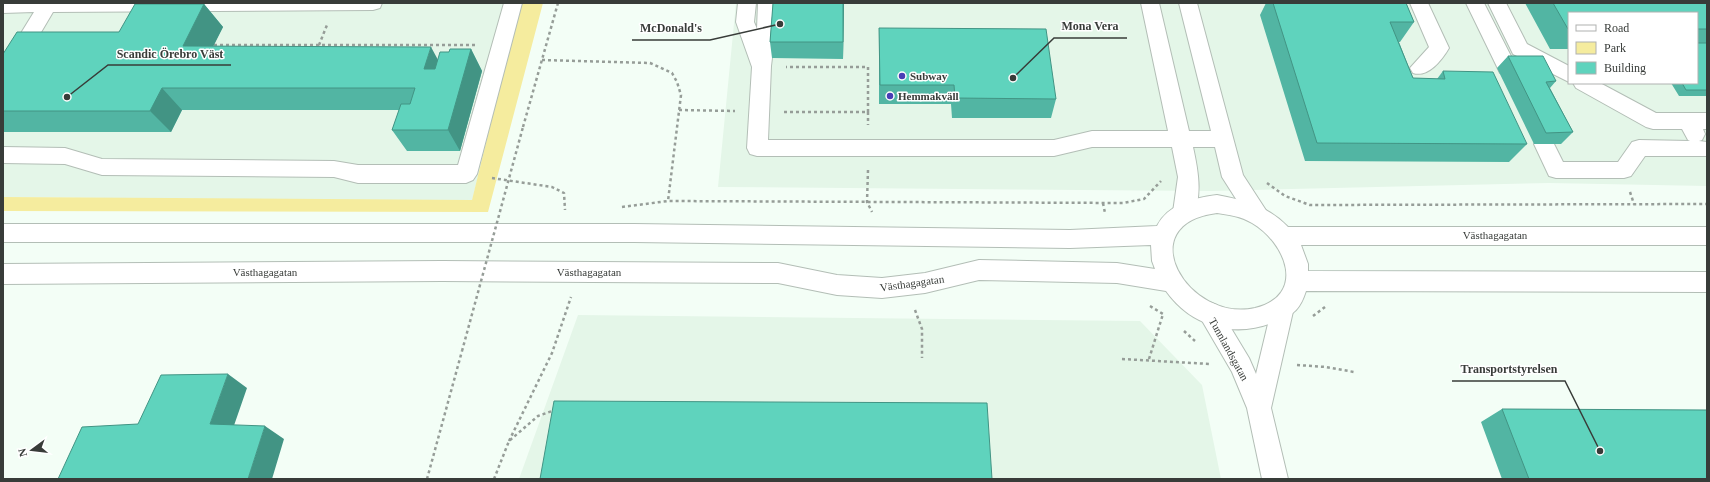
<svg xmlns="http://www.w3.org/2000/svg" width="1710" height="482" viewBox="0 0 1710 482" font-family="Georgia,serif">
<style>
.built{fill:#e4f6e8;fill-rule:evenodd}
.green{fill:#f5ec9e}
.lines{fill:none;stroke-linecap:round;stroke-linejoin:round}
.minor-casing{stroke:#b3beb6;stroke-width:2}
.major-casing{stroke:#b3beb6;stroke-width:2}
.path{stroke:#969d98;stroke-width:2.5;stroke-dasharray:3 3;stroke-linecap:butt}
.minor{fill:#fff;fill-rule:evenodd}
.major{fill:#fff;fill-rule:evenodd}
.path-bridge{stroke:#969d98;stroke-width:2.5;stroke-dasharray:3 3;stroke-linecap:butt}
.wall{fill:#52b5a3}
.shaded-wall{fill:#429484}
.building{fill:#5fd3bd;stroke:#429484}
.poi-dot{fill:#493eb5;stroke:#fff;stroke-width:1.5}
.labels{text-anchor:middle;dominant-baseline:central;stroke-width:3;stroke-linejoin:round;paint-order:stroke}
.poi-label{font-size:11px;font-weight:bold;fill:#383c39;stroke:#fff;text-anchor:start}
.street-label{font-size:11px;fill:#383c39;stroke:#fff}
.leader{fill:none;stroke:#383c39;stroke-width:1.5}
.callout-dot{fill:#383c39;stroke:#fff;stroke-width:1.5}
.callout-label{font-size:12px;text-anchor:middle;font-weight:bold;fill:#383c39;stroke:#fff;stroke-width:3;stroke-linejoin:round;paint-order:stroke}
</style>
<rect width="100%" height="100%" fill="#f3fef6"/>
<path class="built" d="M3,3h517l-48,198 -469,-4z
M736,3h971v183l-158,-3 -338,8 -493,-4zM1569,13h128v70h-128z
M578,315l562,6 62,64 19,94h-702z"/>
<path class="green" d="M520,3h23l-55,209 -485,-1v-14l469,3z"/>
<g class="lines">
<g class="minor-casing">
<path id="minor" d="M3,3h379l-2,5 -7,2 -320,2 -26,44 -7,2 -7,-2 -3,-5 24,-39 -31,1z
M504,3h18l-45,171 -4,6 -7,3h-108l-24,-6 -232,-2 -37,-11 -62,-1v-16l62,1 37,11 232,2 24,4h100z
M738,3h18l-2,19 3,7 1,-26h18v23l-5,40 -3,74h286l38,-9h76l-27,-128h18l30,128h22l-32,-128h18l46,172 26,40 -3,6 -8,3 -8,-3 -28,-44 -7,-30h-22c5,23 10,49 -1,71l-8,3 -8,-3 -3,-6 5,-35 -6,-30h-80l-38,9h-297l-7,-2 -3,-6 5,-81 -16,-45z
M1410,3h18l21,45c-7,12 -21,30 -36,25l-3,-5 19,-21z
M1466,3h18l33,65 -3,5 -7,2 -7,-2z
M1488,3h18l21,41 42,22v16l-56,-28z
M1573,83h27l56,30h51v16h-4l2,5 -3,6 -3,1 8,1v14h-62l-14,20 -7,2h-68l-7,-2 -15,-32 3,-6 7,-2 7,2 12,24h55l14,-20 7,-2 51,1 -2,-1 -6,-11h-29l-7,-2 -70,-39z
M1283,297l8,3 3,7 -23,101 17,71h-26l-15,-71 -15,-36 -35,-60 4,-7 8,-3 8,3 32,53 7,16 16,-67 3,-7z"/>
</g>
<g class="major-casing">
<path id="major" d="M1217,195c27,5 51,11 71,32h419v18h-406l7,19v7l399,1v20l-401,-1c-2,6 -5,14 -10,19 -7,7 -15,10 -24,13 -40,15 -81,3 -106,-32l-49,-8 -138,-3 -54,13 -43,5 -45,-3 -59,-12 -336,-2 -439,3v-20l439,-3 336,2 59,12 45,3 43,-5 54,-13 138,3 38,6 -3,-8 -1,-16 -81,3 -436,-6h-631v-18h631l436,6 87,-4c11,-22 37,-28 60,-31zM1217,213c12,2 24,3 35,10 34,20 55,72 3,85 -67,15 -126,-84 -38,-95z"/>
</g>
<path class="path" d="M214,45h263
M319,45l8,-20
M542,60l108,3 22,10 5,9 4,13 -13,106
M679,110l56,1
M784,112h84v-45h-82
M868,112v13
M523,127l35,-124
M868,170l-1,32 5,10
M492,178l60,9 12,6 1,17
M1267,183l18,13 25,9 397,-1
M1630,192l4,12
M1103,203l2,10
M622,207l46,-6 455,2 21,-4 17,-18
M1150,306l13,8
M915,310l7,19v29
M1313,316l12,-9
M1184,331l11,10
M1122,359l88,5
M1149,359l14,-45
M1297,365l29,2 28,5
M509,441l43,-88 19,-56
M427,479l35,-128
M494,479l15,-38 29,-25 17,-6"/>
<use href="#minor" class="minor"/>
<use href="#major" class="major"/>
<path class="path-bridge" d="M462,351l61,-224"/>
</g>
<path class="wall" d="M773,3h71l-1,56 -71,-1 -2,-16z
M1266,3h140l8,19 -14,20h-1l14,36 24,1 6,-8 84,73 -18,18 -204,-1 -45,-146z
M1525,3h182v93h-28l-8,-13h26v-70h-128v36h-19z
M204,4l19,23 -10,19 225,14 11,-8 22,-3 11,22 -22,80h-53l-15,-21 7,-20h-217l-11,22h-168v-78l116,-22z
M879,28l177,71 -5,19h-99l-1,-14h-72z
M1508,56l48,25 -6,7 23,44 -12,12h-27l-37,-76z
M1502,409l205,70h-205l-21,-57z"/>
<path class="shaded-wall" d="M843,3h1l-1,56z
M204,4l19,23 -21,42 -19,-23z
M431,47l12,22h-19z
M471,49l11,22 -22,80 -12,-21z
M162,88l20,22 -11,22 -21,-21z
M228,374l19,14 -17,49 -20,-13z
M265,426l19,13 -12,40h-24z"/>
<path class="building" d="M773,3h70v39h-73z
M1273,3h133l8,19h-24l23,56 32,1 -2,-8 50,1 34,72 -210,-1z
M1553,3h154v26h-10v-16h-128v16h-1z
M135,4h69l-21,42 248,1 -7,22h11l5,-17h9l1,-3h21l-23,81h-56l9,-26h9l5,-16h-253l-12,23h-147v-57l14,-22h102z
M879,28l167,1 10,70 -101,-1 -1,-13h-74z
M1697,43h10v47h-21l-4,-7h15z
M1508,56h35l13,25 -10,1 27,50 -27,1z
M228,374l-18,50 55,2 -17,53h-190l24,-52 56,-3 23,-49z
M554,401l433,2 5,76h-452z
M1502,409l205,1v69h-178z"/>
<g class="poi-dot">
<circle cx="902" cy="76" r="4"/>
<circle cx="890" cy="96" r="4"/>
</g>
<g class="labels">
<g class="poi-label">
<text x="910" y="76">Subway</text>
<text x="898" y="96">Hemmakväll</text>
</g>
<g class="street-label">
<text x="1495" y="235">Västhagagatan</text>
<text x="265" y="272">Västhagagatan</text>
<text x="589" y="272">Västhagagatan</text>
<text transform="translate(912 283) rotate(-8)">Västhagagatan</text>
<text transform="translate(1229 349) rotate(61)">Tunnlandsgatan</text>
</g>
</g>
<path class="leader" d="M1013 78L1054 38H1127M780 24L710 40H632M67 97L108 65H231M1600 451L1565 381H1452"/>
<g class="callout-dot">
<circle cx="1013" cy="78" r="4"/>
<circle cx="780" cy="24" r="4"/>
<circle cx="67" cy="97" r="4"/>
<circle cx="1600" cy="451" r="4"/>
</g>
<g class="callout-label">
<text x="1090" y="30">Mona Vera</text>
<text x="671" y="32">McDonald's</text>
<text x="170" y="58">Scandic Örebro Väst</text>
<text x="1509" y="373">Transportstyrelsen</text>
</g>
<rect width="1710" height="482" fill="none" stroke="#383c39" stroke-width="8"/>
<rect x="1568" y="12" width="130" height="72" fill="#ffffff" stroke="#afb1b0"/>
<rect x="1576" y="25" width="20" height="6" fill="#ffffff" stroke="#afb1b0"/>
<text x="1604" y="32" font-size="12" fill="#383c39">Road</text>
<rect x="1576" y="42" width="20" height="12" fill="#f5ec9e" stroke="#afb1b0"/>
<text x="1604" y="52" font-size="12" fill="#383c39">Park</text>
<rect x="1576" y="62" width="20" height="12" fill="#5fd3bd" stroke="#afb1b0"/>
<text x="1604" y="72" font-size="12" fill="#383c39">Building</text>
<g transform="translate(32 450) rotate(255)" stroke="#ffffff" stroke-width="3" paint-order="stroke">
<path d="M0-3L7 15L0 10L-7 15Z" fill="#383c39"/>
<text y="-6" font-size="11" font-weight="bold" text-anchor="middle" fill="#383c39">N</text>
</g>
</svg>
